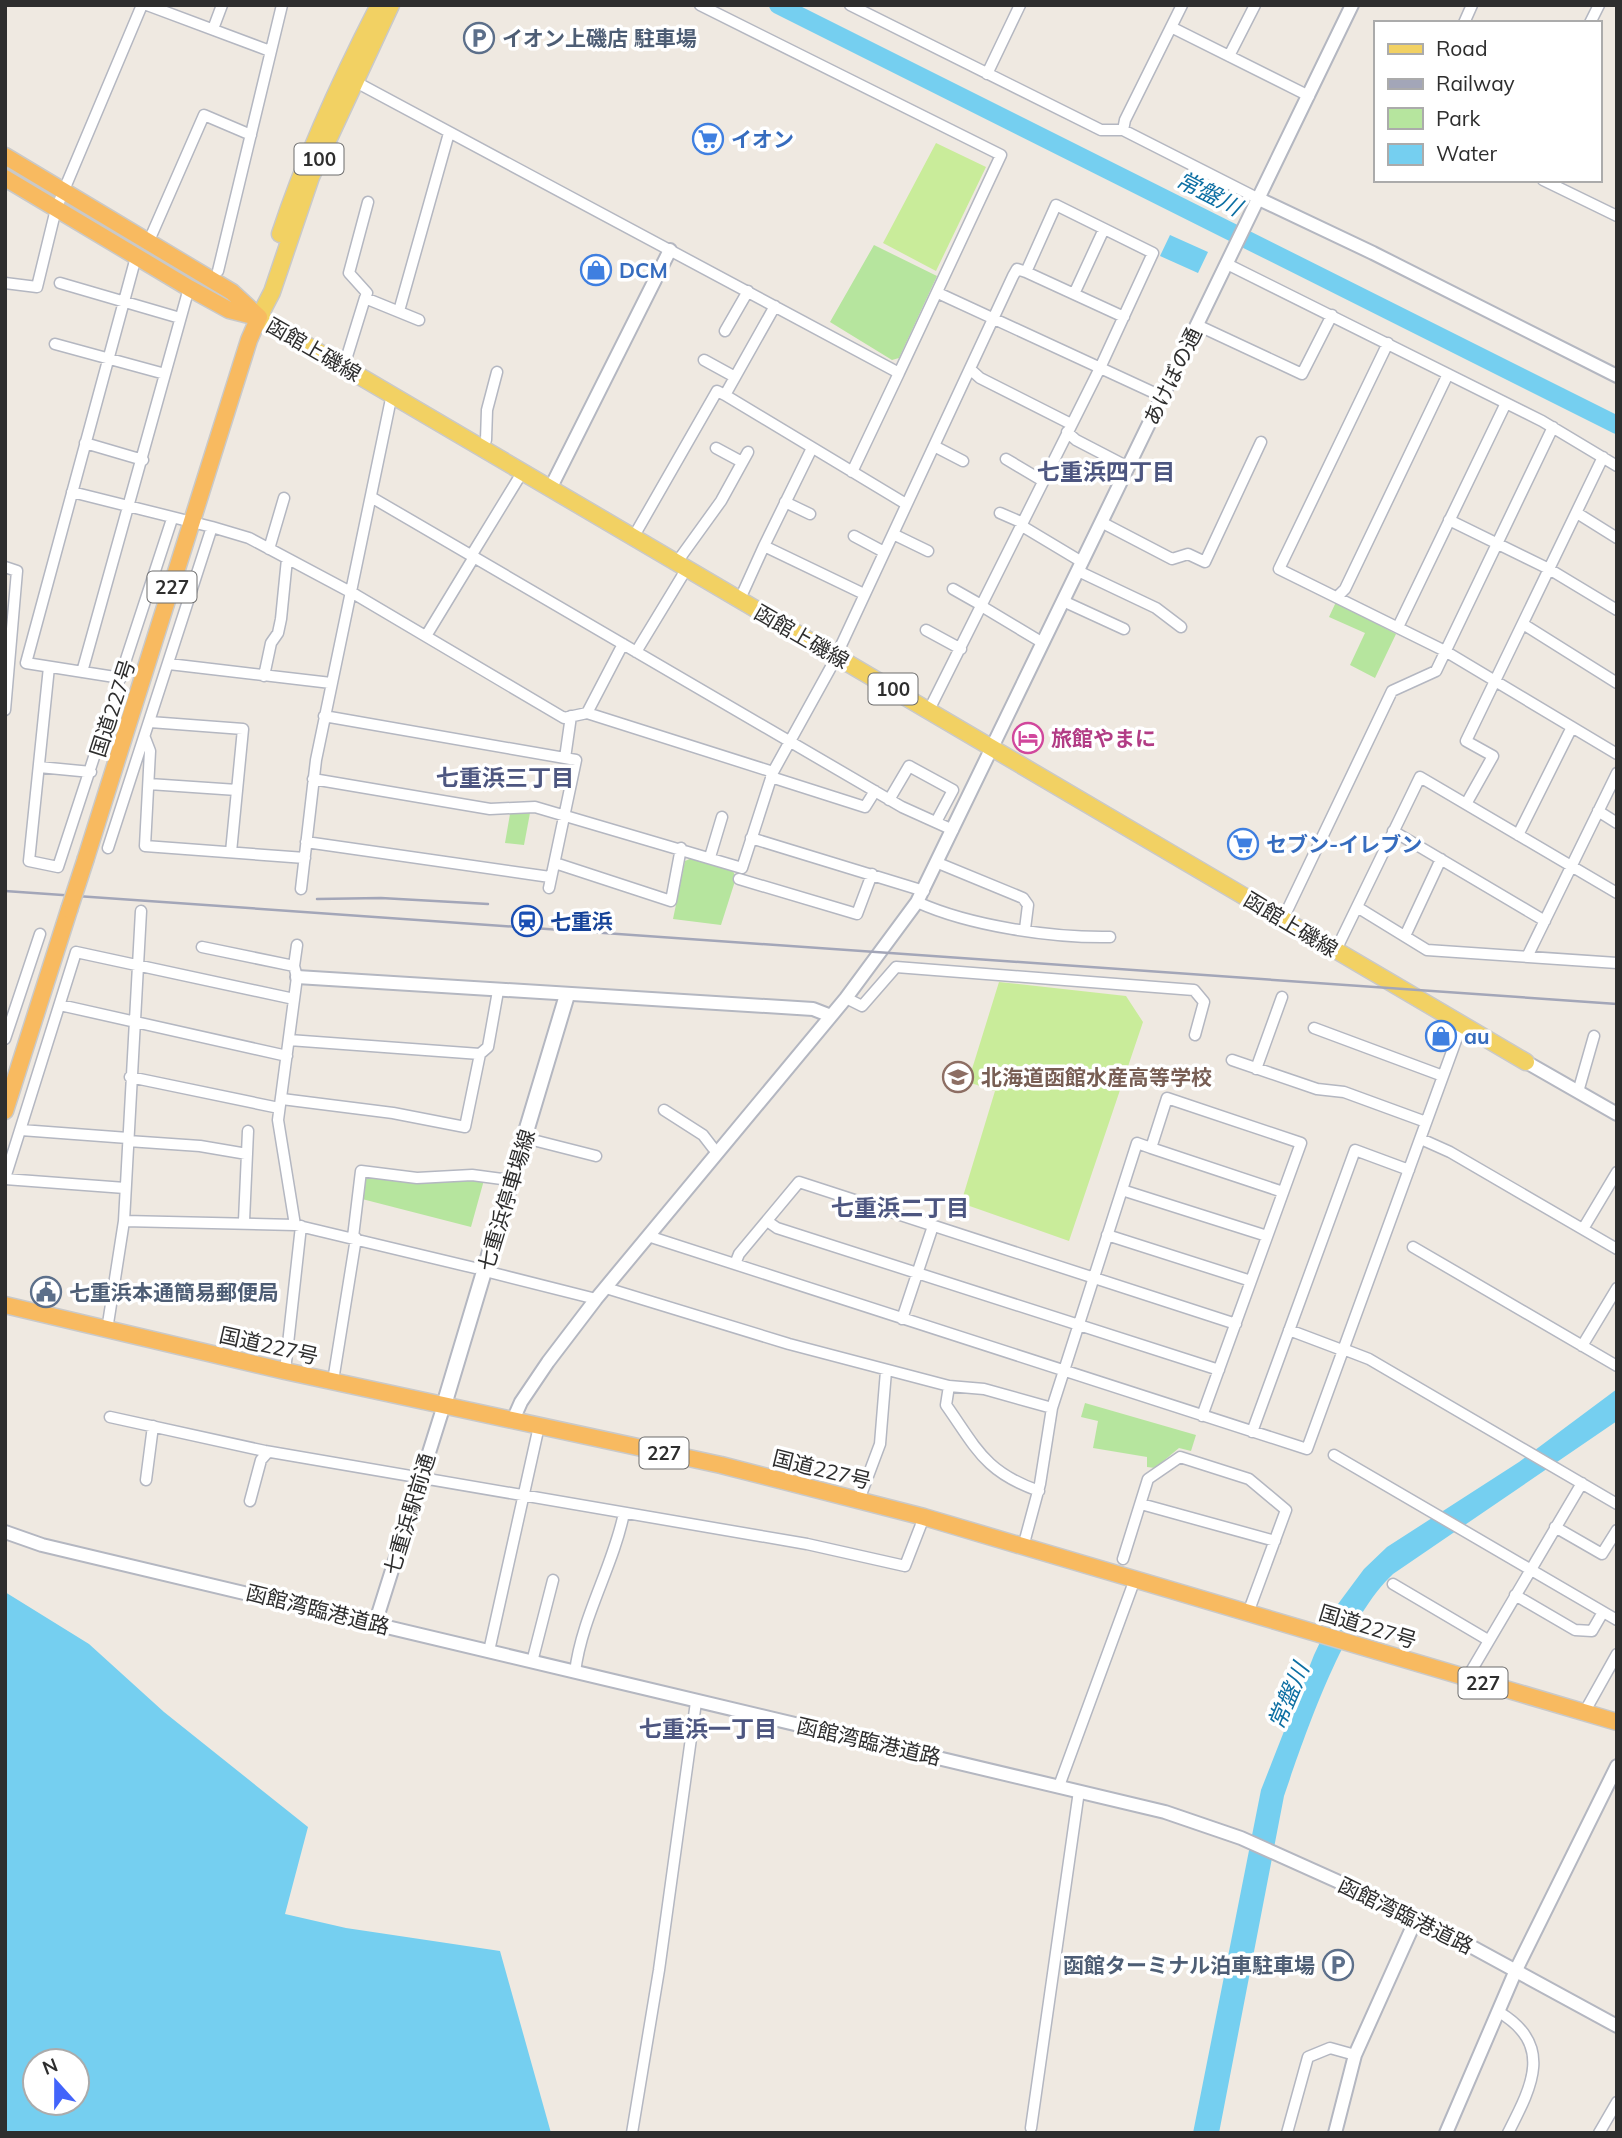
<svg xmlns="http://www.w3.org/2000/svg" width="1622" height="2138" viewBox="0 0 1622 2138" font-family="Mulish,'Noto Sans JP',sans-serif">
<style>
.green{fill:#b6e59e}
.pitch{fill:#c9ec9a}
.water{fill:#75cff0;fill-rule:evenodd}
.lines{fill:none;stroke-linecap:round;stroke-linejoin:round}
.river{stroke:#75cff0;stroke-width:18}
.minor-casing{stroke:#b4b7c1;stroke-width:13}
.tertiary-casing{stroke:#b4b7c1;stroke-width:16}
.secondary-casing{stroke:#b4b7c1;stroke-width:18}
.primary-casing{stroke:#c9c9c9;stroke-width:19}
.trunk-casing{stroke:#c9c9c9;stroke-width:19}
.minor{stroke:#fff;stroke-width:10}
.tertiary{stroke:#fff;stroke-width:12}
.secondary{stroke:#fff;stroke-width:14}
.primary{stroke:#f2d163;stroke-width:16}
.trunk{stroke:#f8ba60;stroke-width:16}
.rail{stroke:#a3a6b8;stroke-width:2.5}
.trunk-bridge-casing{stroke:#c9c9c9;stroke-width:19;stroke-linecap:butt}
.trunk-bridge{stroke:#f8ba60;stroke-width:16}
.labels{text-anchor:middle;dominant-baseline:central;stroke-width:7;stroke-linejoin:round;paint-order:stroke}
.shield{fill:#fff;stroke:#6d6d6d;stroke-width:2}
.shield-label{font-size:19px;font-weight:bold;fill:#2e2e2e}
.service-label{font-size:21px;font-weight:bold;fill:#4e5e75;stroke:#fff;text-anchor:start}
.shop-label{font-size:21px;font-weight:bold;fill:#366cbe;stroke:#fff;text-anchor:start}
.street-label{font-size:21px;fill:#2e2e2e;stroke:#fff}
.hotel-label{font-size:21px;font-weight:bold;fill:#b23c85;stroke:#fff;text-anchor:start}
.transit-label{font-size:21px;font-weight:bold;fill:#164399;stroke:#fff;text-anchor:start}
.education-label{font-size:21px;font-weight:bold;fill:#785e54;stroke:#fff;text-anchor:start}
.water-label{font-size:23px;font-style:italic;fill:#0d6fa3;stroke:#fff}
.neighbourhood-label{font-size:23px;font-weight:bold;fill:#4d5680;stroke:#fff}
</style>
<rect width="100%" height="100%" fill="#efe9e1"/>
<path class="green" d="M874,245l63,31 -38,82 -7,2 -62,-38z
M1336,602l60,32 -21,44 -25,-13 15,-32 -36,-16z
M530,813l-6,32 -19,-2 5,-29z
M692,858l41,13 3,7 -15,47 -48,-6 12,-58z
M365,1175l110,3 9,2 -13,47 -109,-28z
M1085,1403l111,32 -5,16 -12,-3 -24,20 -8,-1v-10l-54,-9 5,-27 -17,-4z"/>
<path class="pitch" d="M936,143l50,24 -50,104 -53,-28z
M999,982l127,14 17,26 -74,219 -108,-38 34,-112 -27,-9z"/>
<path class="water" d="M1170,235l38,17 -10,21 -38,-17z
M1617,1389v32l-224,153c-49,46 -87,158 -109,222l-65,337h-26l68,-343 53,-135 24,-51 26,-35 23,-22 132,-85z
M5,1592l84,52 75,68 144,115 -23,87 61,14 154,23 51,182h-546zM35,2061h42v42h-42z"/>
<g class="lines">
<path class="river" d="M778,5l839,420"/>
<g class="minor-casing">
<path id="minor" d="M147,5l123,46
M850,5l251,125h22l136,69
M1464,23l8,-18
M1590,23l9,-18
M1171,27l138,69
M213,29l9,-24
M1229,56l26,-51
M987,74l33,-69
M354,81l545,292 102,-218 -301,-150
M1123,130l2,-10 57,-115
M1543,180l74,36
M148,243l56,-128 47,20
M1227,264l315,157 75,45
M218,271l64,-266
M1026,272l98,45
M5,283l32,4 19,-78 86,-204
M60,283l120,35
M938,293l223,103
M1074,294l30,-65
M365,298l2,-5 -18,-20 19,-71
M775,306l-50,89 181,109
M399,311l50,-178
M1197,325l105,49 30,-59
M725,331l23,-40
M1388,343l-109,226 166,82 172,103
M55,344l110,30
M704,360l31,17
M344,366l21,-68 54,22
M970,369l10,9 91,46
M1067,432l9,8 52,27
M486,440l1,-30 10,-38
M85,443l58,17
M934,446l29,15
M716,448l26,14
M812,448l-48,98 100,48
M1006,459l37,22
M852,472l47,-99
M72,492l140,35 -104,321
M371,497l531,310 51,23
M785,502l25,12
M1000,513l23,10
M1577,513l40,25
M1449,520l100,49 68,41
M1101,522l71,37 16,-5 17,8 56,-120
M1022,526l60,36
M212,527l37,11 107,57 208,123 23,-5 186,59
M638,529l79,-138 8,4
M893,534l35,17
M854,536l30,16
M269,549l15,-51
M471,556l52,-85
M677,562l44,-61 27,-49
M5,567l12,4 -12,139
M1078,571l78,37 25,19
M953,589l30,17
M1337,597l8,-8 103,-215
M740,599l24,-53
M1063,601l61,28
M983,607l60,36
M1523,624l94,59
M1398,627l108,-224
M926,630l35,19
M426,636l48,-79
M636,652l51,-84
M169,664l162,19
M49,667l-20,194 29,6 114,-348
M82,672l107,-384
M264,676l7,-33 7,-10 3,-14 6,-60
M121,678l-95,-15 110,-406
M587,713l36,-69
M324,716l252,44 -27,128
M150,722l93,7 -12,123
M145,738l5,13 -5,95 160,12
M565,758l6,-42
M39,767l52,5
M771,777l94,30 10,-16
M313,779l177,30 45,-2 207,61 31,-96 58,-105 182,-391 4,-7 9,3 30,-67 97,48 -53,115 -171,342
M149,784l88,6
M889,800l20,-34 44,24 -17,32
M1466,804l27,-48 -27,-15 137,-284
M1598,811l19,12
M1393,831l152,90
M1518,835l54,-108
M751,838l173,53
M306,842l244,35
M710,857l12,-40
M555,863l116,38 10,-53
M938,863l85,35 5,7 -3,24
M739,879l118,35 15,-40
M301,889l15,-129 76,-366
M917,902c53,24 135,36 193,35
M1357,907l70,43 190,13
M1283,919l109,-228 44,-20 117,-244
M1405,936l36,-77
M202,947l92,19 3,11 -19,143 17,105
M1336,950l84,-173 197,116
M1527,957l90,-184
M294,966l3,-21
M846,998l16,8 34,-39 298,23 10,12 -9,33
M60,1005l227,51
M1314,1028l129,48
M5,1039l35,-105
M480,1054l8,-7 10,-56
M1232,1060l85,29 27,3 82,30
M1256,1069l26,-72
M130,1077l149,31
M1578,1092l16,-56
M282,1099l111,14 72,14 15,-73 -191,-14
M664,1110l39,25 10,13
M21,1130l107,8
M525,1138l71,18
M1421,1139l29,13 167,97
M128,1141l72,5 47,8
M1151,1148l132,44
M5,1178l71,-226 218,47
M5,1179l120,9
M1122,1190l145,46
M124,1221l171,4 180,43
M244,1221l4,-90
M767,1221l10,7 442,142
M1583,1229l34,-57
M1107,1235l144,46
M648,1236l659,213 155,-425
M353,1237l8,-66 56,7 55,-3 30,4
M1413,1247l204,119
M735,1264l4,-10 60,-72 437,142
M485,1271l111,28
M606,1288l183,56 160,42 -3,19c31,44 39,67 93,86
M902,1319l31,-93
M107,1330l17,-109 17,-310
M1289,1330l53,20
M1582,1346l35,-58
M1343,1349l26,10 248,145
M285,1371l16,-145
M333,1381l23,-143
M949,1386l35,3 68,19
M110,1417l155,34 542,93 98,22 19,-49
M1252,1432l103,-282 54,20
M1334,1455l283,165
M146,1480l7,-54
M859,1500l21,-56 6,-73
M250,1501l11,-41 7,-8
M1141,1504l134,37
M1555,1527l47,27 15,-24
M1023,1547l17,-63 12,-76 85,-265 14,5 16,-50 134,45 -99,273
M1123,1559l25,-80 32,-22 69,22 37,31 -38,103
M1393,1584l95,56
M1515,1595l60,35 17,1 11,-19
M489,1651l50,-225
M532,1662l21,-82
M575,1672c7,-56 38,-105 49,-159
M1467,1678l115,-195
M1584,1713l33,-59
M1059,1786l76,-207
M1499,2012c55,33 33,74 9,121
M1031,2128l48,-337
M632,2133l27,-163 37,-268
M1287,2133l21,-76 22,-9 25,7
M1599,2133l18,-31"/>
</g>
<g class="tertiary-casing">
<path id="tertiary" d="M1259,199l114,54 244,123
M551,487l119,-237
M297,977l516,32 18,7
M1526,1062l91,52
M513,1420l8,-18 27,-40 48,-63 250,-301 71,-96 435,-897
M5,1532l37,13 1123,267 76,26 176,79 200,109
M375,1624l69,-219
M1335,2133l20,-78 62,-138
M1446,2133l70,-163 101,-204"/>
</g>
<g class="secondary-casing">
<path id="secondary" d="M444,1405l123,-410"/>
</g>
<g class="primary-casing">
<path id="primary" d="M280,234c26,-79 60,-153 98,-227
M259,317l1267,745
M259,317l13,-25 39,-115 80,-172"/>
</g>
<g class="trunk-casing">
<path id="trunk" d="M5,156l227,136 27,25
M5,178l184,110 40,22 28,7
M86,858l163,-518 10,-23
M5,1111l64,-201
M5,1305l280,66 436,94 203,52 693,205"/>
</g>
<use href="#minor" class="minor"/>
<use href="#tertiary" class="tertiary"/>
<use href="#secondary" class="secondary"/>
<use href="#primary" class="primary"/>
<use href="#trunk" class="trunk"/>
<path class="rail" d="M5,891l1612,113
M317,899l64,-1 107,6"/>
<g class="trunk-bridge-casing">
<path id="trunk-bridge" d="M69,910l17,-52"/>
</g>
<use href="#trunk-bridge" class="trunk-bridge"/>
</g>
<defs>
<g id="parking-ring" transform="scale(1.575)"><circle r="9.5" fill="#fff" stroke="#5c6f8a" stroke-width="1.5"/><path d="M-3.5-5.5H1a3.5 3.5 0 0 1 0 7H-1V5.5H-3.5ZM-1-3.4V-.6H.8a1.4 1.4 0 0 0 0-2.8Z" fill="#5c6f8a"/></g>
<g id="supermarket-ring" transform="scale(1.575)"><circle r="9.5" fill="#fff" stroke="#3f7fe0" stroke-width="1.5"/><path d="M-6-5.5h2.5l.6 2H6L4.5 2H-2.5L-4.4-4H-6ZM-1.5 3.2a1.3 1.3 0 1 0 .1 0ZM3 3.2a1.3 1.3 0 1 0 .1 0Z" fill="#3f7fe0"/></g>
<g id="shop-ring" transform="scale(1.575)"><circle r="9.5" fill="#fff" stroke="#3f7fe0" stroke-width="1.5"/><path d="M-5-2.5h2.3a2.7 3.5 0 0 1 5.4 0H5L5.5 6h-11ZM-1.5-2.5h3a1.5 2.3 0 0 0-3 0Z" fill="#3f7fe0"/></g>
<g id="hotel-ring" transform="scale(1.575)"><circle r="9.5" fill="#fff" stroke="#d1479c" stroke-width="1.5"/><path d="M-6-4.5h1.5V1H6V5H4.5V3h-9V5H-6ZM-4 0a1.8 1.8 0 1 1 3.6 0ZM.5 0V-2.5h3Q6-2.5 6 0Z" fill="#d1479c"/></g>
<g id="station-ring" transform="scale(1.575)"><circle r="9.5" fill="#fff" stroke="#1a4fb4" stroke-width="1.5"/><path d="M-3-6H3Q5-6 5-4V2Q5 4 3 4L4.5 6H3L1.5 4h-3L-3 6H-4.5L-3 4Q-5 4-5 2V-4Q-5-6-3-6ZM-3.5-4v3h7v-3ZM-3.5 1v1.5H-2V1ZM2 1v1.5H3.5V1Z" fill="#1a4fb4"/></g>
<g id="school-ring" transform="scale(1.575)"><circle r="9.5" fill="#fff" stroke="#8d6e63" stroke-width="1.5"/><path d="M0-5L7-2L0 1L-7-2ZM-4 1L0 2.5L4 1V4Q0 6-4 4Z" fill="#8d6e63"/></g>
<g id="civic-ring" transform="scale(1.575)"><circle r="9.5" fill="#fff" stroke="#5c6f8a" stroke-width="1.5"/><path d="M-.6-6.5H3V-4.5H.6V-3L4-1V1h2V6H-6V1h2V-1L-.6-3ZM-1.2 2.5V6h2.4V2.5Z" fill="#5c6f8a"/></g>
</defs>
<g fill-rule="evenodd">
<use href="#parking-ring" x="479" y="38"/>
<use href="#supermarket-ring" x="708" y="139"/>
<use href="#shop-ring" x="596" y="270"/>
<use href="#hotel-ring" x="1028" y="738"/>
<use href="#supermarket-ring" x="1243" y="844"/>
<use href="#station-ring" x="527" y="921"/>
<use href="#shop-ring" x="1441" y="1036"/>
<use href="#school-ring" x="958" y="1077"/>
<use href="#civic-ring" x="46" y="1292"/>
<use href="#parking-ring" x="1338" y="1965"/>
</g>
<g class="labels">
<g class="shield">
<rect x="294.5" y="143.5" width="49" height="31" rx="5"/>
<rect x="147.5" y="571.5" width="49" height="31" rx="5"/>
<rect x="868.5" y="673.5" width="49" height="31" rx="5"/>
<rect x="639.5" y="1437.5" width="49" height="31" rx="5"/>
<rect x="1458.5" y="1667.5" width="49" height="31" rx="5"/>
</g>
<g class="shield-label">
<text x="319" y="159">100</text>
<text x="172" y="587">227</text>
<text x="893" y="689">100</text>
<text x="664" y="1453">227</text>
<text x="1483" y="1683">227</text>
</g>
<g class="service-label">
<text x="502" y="38">イオン上磯店 駐車場</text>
<text x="69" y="1292">七重浜本通簡易郵便局</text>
<text x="1315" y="1965" text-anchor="end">函館ターミナル泊車駐車場</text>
</g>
<g class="shop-label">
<text x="731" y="139">イオン</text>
<text x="619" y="270">DCM</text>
<text x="1266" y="844">セブン-イレブン</text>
<text x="1464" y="1036">au</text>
</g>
<g class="street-label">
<text transform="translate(314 349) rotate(30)">函館上磯線</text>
<text transform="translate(1172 376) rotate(-64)">あけぼの通</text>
<text transform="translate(802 636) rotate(30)">函館上磯線</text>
<text transform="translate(112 708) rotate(-72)">国道227号</text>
<text transform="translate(1291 924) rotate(31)">函館上磯線</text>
<text transform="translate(506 1200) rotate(-73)">七重浜停車場線</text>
<text transform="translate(269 1345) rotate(13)">国道227号</text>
<text transform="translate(822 1469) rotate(14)">国道227号</text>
<text transform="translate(409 1514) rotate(-73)">七重浜駅前通</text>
<text transform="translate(318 1609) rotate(14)">函館湾臨港道路</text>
<text transform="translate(1368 1626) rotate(17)">国道227号</text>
<text transform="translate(869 1741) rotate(13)">函館湾臨港道路</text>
<text transform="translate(1406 1915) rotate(26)">函館湾臨港道路</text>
</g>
<g class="hotel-label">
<text x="1051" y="738">旅館やまに</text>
</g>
<g class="transit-label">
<text x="550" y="921">七重浜</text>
</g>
<g class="education-label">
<text x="981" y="1077">北海道函館水産高等学校</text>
</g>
<g class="water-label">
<text transform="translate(1209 193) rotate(27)">常盤川</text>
<text transform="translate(1288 1696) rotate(-67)">常盤川</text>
</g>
<g class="neighbourhood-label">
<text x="1106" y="471">七重浜四丁目</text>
<text x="505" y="777">七重浜三丁目</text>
<text x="900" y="1207">七重浜二丁目</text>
<text x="708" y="1728">七重浜一丁目</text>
</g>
</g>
<rect width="1622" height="2138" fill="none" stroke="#2e2e2e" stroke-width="14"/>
<rect x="1374" y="21" width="228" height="161" fill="#ffffff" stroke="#ababab" stroke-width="2"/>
<rect x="1388" y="44" width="35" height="10" fill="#f2d163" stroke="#ababab" stroke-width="2"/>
<text x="1436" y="56" font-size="21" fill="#2e2e2e">Road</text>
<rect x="1388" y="79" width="35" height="10" fill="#a3a6b8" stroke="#ababab" stroke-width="2"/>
<text x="1436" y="91" font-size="21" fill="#2e2e2e">Railway</text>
<rect x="1388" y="108" width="35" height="21" fill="#b6e59e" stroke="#ababab" stroke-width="2"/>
<text x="1436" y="126" font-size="21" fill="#2e2e2e">Park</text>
<rect x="1388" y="144" width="35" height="21" fill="#75cff0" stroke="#ababab" stroke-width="2"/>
<text x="1436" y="161" font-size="21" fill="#2e2e2e">Water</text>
<g transform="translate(56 2082) rotate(339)"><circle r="33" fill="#ffffff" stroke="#ababab" stroke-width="2"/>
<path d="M0-5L12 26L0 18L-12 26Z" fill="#4264fb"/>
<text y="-10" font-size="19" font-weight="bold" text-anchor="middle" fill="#2e2e2e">N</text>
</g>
</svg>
